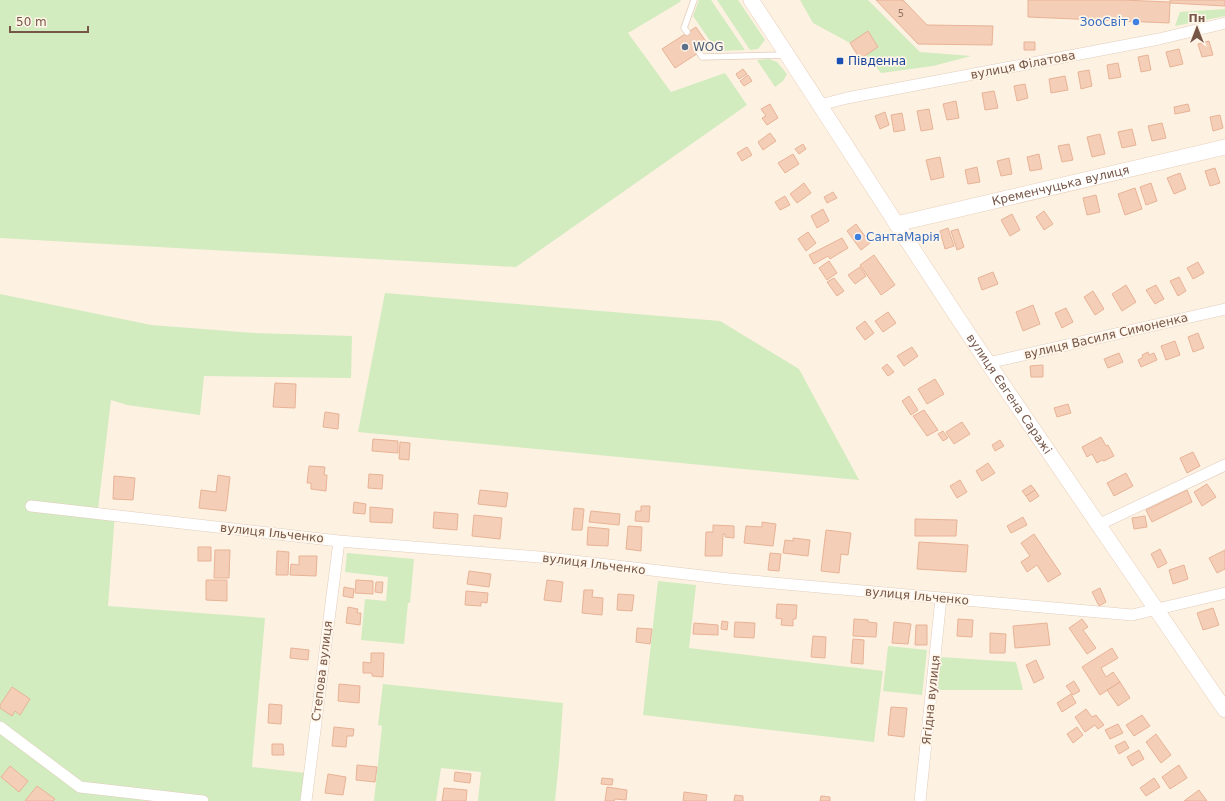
<svg xmlns="http://www.w3.org/2000/svg" width="1225" height="801" viewBox="0 0 1225 801" font-family="'DejaVu Sans',sans-serif">
<style>
.green{fill:#d2ebbf}
.building{fill:#f4ceb7;stroke:#e8b397}
.lines{fill:none;stroke-linecap:round;stroke-linejoin:round}
.lane-casing{stroke:#e2cdbd;stroke-width:7}
.street-casing{stroke:#e2cdbd;stroke-width:12}
.secondary-casing{stroke:#e9d0bc;stroke-width:16}
.lane{stroke:#fff;stroke-width:5.5}
.street{stroke:#fff;stroke-width:11}
.secondary{stroke:#fff;stroke-width:15}
.shop-dot{fill:#3f7fe0;stroke:#fff5e8;stroke-width:1.5}
.service-dot{fill:#5c6f8a;stroke:#fff5e8;stroke-width:1.5}
.transit-dot{fill:#1a4fb4;stroke:#fff5e8;stroke-width:1.5}
.labels{text-anchor:middle;dominant-baseline:central;stroke-width:3.5;stroke-linejoin:round;paint-order:stroke}
.number-label{font-size:10px;fill:#967463}
.shop-label{font-size:12px;fill:#366cbe;stroke:#fff5e8;text-anchor:end}
.service-label{font-size:12px;fill:#4e5e75;stroke:#fff5e8;text-anchor:start}
.transit-label{font-size:12px;fill:#164399;stroke:#fff5e8;text-anchor:start}
.street-label{font-size:12px;fill:#765647;stroke:#fff5e8}
</style>
<rect width="100%" height="100%" fill="#fdf1e1"/>
<path class="green" d="M0,0h681l-1,2 -52,31 43,59 54,-19 22,32 -231,162 -516,-29z
M699,0h12l34,50 -28,1 -24,-35z
M717,0h21l27,40 -7,9 -8,1z
M800,0h68l52,52 51,4 -38,10 -52,7 -15,-18 12,-8 -10,-16 -18,12 -37,-20z
M1225,9v7l-50,10 5,-14z
M769,59l8,3 10,12 -4,7 -8,6 -18,-27z
M385,293l335,28 79,48 60,111 -501,-48z
M0,294l151,31 103,8 98,3 -1,42 -147,-2 -4,39 -73,-10 -16,-5 -13,109 17,4 -7,93 157,12 -13,149 54,6 -2,28h-304z
M347,553l67,6 -4,44h-2l-4,41 -43,-4 4,-41 21,2 2,-24 -43,-5z
M658,581l38,4 -7,63 194,23 -9,71 -231,-27z
M888,646l39,4 -5,45 -39,-4z
M940,657l76,5 7,28h-85z
M383,684l180,19 -4,58 -4,40h-77l3,-29 -40,-4 -5,33h-62l8,-75 -4,-1z"/>
<path class="building" d="M876,0h27l24,25 66,1 -1,19 -74,-1z
M1028,0h94l48,2v-2h55v6l-55,-3 -1,20 -141,-6z
M696,27l13,19 -34,22 -13,-19z
M868,31l10,16 -18,12 -10,-16z
M1209,41l4,14 -11,2 -4,-13z
M1024,42h11v8h-11z
M1179,49l4,15 -13,3 -4,-15z
M1148,55l3,15 -10,2 -3,-15z
M1118,63l3,14 -12,2 -2,-14z
M743,69l4,5 -8,5 -3,-5z
M1089,70l3,16 -11,3 -3,-17z
M748,75l4,6 -8,5 -4,-5z
M1065,76l3,14 -17,3 -2,-14z
M1025,84l3,14 -11,3 -3,-15z
M994,91l4,17 -13,2 -3,-17z
M956,101l3,17 -12,2 -4,-16z
M770,104l8,14 -11,7 -5,-7 4,-2 -5,-7z
M1188,104l2,7 -15,3 -1,-7z
M929,109l4,20 -12,2 -4,-20z
M885,112l4,13 -9,4 -5,-13z
M902,113l3,17 -11,2 -3,-17z
M1220,115l3,13 -10,3 -3,-14z
M1162,123l4,15 -14,3 -4,-15z
M1132,129l4,16 -14,3 -4,-16z
M770,133l6,8 -13,9 -5,-8z
M1100,134l5,20 -13,3 -5,-20z
M803,144l3,5 -7,5 -4,-5z
M1069,144l4,16 -11,2 -4,-16z
M747,147l5,8 -10,6 -5,-8z
M793,154l6,10 -14,9 -7,-10z
M1039,154l3,15 -12,2 -3,-14z
M940,157l4,20 -13,3 -5,-20z
M1009,158l3,16 -11,2 -4,-15z
M977,167l3,15 -12,2 -3,-14z
M1215,168l5,15 -10,3 -5,-15z
M1180,173l6,16 -12,5 -7,-16z
M804,183l7,10 -14,10 -7,-9z
M1151,183l6,18 -11,4 -6,-18z
M1135,188l7,21 -17,6 -7,-21z
M833,192l4,6 -10,5 -3,-6z
M1096,195l4,17 -13,3 -4,-17z
M785,196l5,9 -10,5 -5,-8z
M823,209l6,12 -12,7 -6,-12z
M1044,211l9,13 -9,6 -8,-13z
M1012,214l8,16 -10,6 -9,-16z
M856,224l14,19 -9,7 -14,-19z
M948,228l6,18 -9,3 -5,-18z
M958,229l6,18 -7,3 -6,-19z
M808,232l8,11 -10,8 -8,-12z
M842,238l6,10 -18,11 -2,-3 -14,8 -5,-9z
M874,255l21,30 -14,10 -21,-30z
M829,261l8,12 -10,7 -8,-12z
M1198,262l6,11 -11,6 -6,-11z
M860,267l6,9 -11,8 -7,-9z
M993,272l5,12 -16,6 -4,-12z
M1179,277l7,14 -8,5 -8,-15z
M834,278l10,13 -7,5 -10,-14z
M1126,285l10,17 -14,9 -10,-17z
M1156,285l8,14 -9,5 -9,-14z
M1093,291l11,18 -9,6 -11,-18z
M1033,305l7,19 -17,7 -7,-19z
M1066,308l7,14 -11,6 -7,-15z
M888,312l8,11 -13,9 -8,-11z
M865,321l9,12 -9,7 -9,-12z
M1198,333l6,15 -11,4 -5,-15z
M1175,341l5,14 -14,5 -5,-14z
M912,347l6,9 -14,10 -7,-10z
M1148,352l1,3 5,-2 3,7 -16,7 -3,-7 5,-3 -1,-2z
M1119,353l4,9 -15,6 -4,-9z
M887,364l7,8 -6,4 -6,-8z
M1043,365v12h-12l-1,-11z
M935,379l9,15 -17,10 -9,-15z
M275,383l21,1 -1,24 -22,-1z
M909,396l9,14 -7,5 -9,-14z
M1068,404l3,9 -14,4 -3,-9z
M924,410l14,20 -11,6 -14,-20z
M325,412l14,2 -1,15 -15,-2z
M962,422l8,12 -16,10 -8,-12z
M943,431l5,7 -5,3 -5,-7z
M1101,437l5,9 2,-1 6,11 -10,5 -2,-1 -5,3 -5,-9 -5,3 -5,-10z
M373,439l25,2v12l-26,-2z
M1000,440l4,6 -9,5 -3,-6z
M400,442l10,1 -1,17 -10,-1z
M1193,452l7,14 -13,7 -7,-15z
M988,463l7,10 -13,8 -6,-10z
M309,466l16,1 -1,8h3l-1,16 -15,-2v-6h-4z
M1126,473l7,13 -19,10 -7,-13z
M369,474l14,1 -1,14 -14,-1z
M218,475l12,2 -4,34 -27,-3 2,-18 15,2z
M114,476l21,2 -2,22 -20,-1z
M960,480l7,12 -10,6 -7,-12z
M1207,484l9,13 -14,9 -8,-14z
M1031,485l4,5 -9,6 -4,-5z
M480,490l28,3 -2,14 -28,-3z
M1035,490l4,6 -9,6 -4,-6z
M1187,490l5,12 -40,20 -6,-12z
M354,502l12,2 -1,10 -12,-1z
M641,506h9l-1,16 -14,-1 1,-10h5z
M370,507l23,2 -1,14 -22,-1z
M574,508l10,1 -2,21h-10z
M591,511l29,3 -1,11 -30,-3z
M434,512l24,2 -1,16 -24,-2z
M474,515l28,3 -2,21 -28,-3z
M1145,516l2,11 -13,2 -2,-11z
M1023,517l4,8 -16,8 -4,-7z
M915,519l42,1 -1,16h-41z
M762,522l14,2 -3,22 -29,-3 2,-17 16,1z
M713,525l21,1v12l-9,-1v-3h-2l-1,22h-17l1,-24h7z
M628,526l14,1 -1,24 -15,-2z
M588,527l21,2 -1,17 -21,-1z
M826,530l25,3 -3,22 -7,-1 -2,19 -18,-2z
M1034,534l27,40 -13,8 -11,-17 -10,7 -6,-10 9,-6 -9,-13z
M793,538l17,2 -2,16 -25,-3 2,-13 8,1z
M919,542l49,3 -2,27 -49,-3z
M198,547h13v14h-13z
M1160,549l7,14 -9,5 -7,-14z
M215,550h15l-1,28h-15z
M1225,550v19l-8,4 -8,-15z
M277,551l12,1 -1,23h-12z
M770,553l11,1 -2,17 -11,-1z
M299,556h18l-1,20 -26,-1 1,-11 8,1z
M1184,565l4,14 -15,5 -4,-14z
M469,571l22,3 -2,13 -22,-3z
M206,580h21v21l-21,-1z
M356,580l17,1v13l-18,-1z
M547,580l16,2 -2,20 -17,-2z
M376,582h7l-1,11 -7,-1z
M344,587l10,2 -1,9 -10,-2z
M1100,588l6,14 -7,4 -7,-14z
M584,590h9l-1,7 11,1 -1,17 -20,-2z
M466,591l22,2 -1,10 -6,-1v4l-16,-1z
M618,594l16,1 -2,16 -15,-1z
M777,604l20,1 -1,14h-3v7l-12,-1 1,-6 -6,-1z
M348,607l10,2 -1,4h4l-1,12 -14,-2z
M1213,608l6,17 -16,5 -6,-17z
M854,619l14,1v2l9,1 -1,14 -23,-1z
M958,619l15,1 -1,17 -15,-1z
M1082,619l6,8 -5,3 13,18 -9,6 -18,-26z
M722,621l6,1 -1,8 -6,-1z
M735,622l20,1 -1,15 -20,-1z
M894,622l17,2 -3,20 -16,-1z
M694,623l24,2v10l-25,-1z
M1047,623l3,22 -35,3 -2,-22z
M916,625h11v20h-12z
M637,628l15,1 -2,15 -14,-2z
M990,633l16,1 -1,19h-15z
M813,636l13,1 -1,21 -14,-1z
M853,639l11,1 -1,24 -12,-1z
M291,648l18,2 -1,10 -18,-2z
M1112,648l6,10 -17,10 5,9 7,-5 7,10 -20,13 -18,-28z
M371,653h13l-1,24 -11,-1v-3h-9v-11l8,1z
M1036,660l8,18 -10,5 -8,-18z
M1074,681l6,10 -7,4 -7,-9z
M1120,682l10,16 -12,8 -11,-16z
M339,684l21,2 -1,17 -21,-2z
M12,687l18,12 -10,16 -5,-4 -3,5 -12,-8v-3z
M1071,694l5,9 -14,9 -5,-9z
M269,704l13,1 -1,19 -13,-1z
M891,707l16,1 -3,29 -16,-2z
M1086,709l6,8 4,-2 8,10 -6,4 -3,-4 -10,7 -10,-15z
M1142,715l8,11 -16,10 -8,-11z
M1118,724l5,9 -13,6 -5,-9z
M334,727l20,2 -1,7h-6l-1,11 -14,-1z
M1077,727l6,8 -10,8 -6,-9z
M1156,734l15,21 -10,8 -15,-21z
M1125,741l4,7 -10,6 -4,-8z
M272,744h11l1,11h-12z
M1139,750l5,9 -12,7 -5,-9z
M357,765l20,2 -2,15 -19,-2z
M1179,765l8,13 -17,11 -8,-12z
M10,766l18,15 -9,11 -18,-15z
M455,772l16,2 -1,9 -16,-2z
M328,774l18,3 -3,18 -18,-2z
M602,778l11,1 -1,6 -11,-1z
M1154,778l6,9 -14,9 -6,-8z
M37,786l18,13 -2,2h-28z
M607,787l20,3 -1,10 -11,-1 -1,2h-9z
M444,788l23,2 -1,11h-24z
M1199,790l8,11h-23z
M684,792l23,3 -1,6h-23z
M735,795l8,1v5h-9z
M821,796l9,1v4h-10z"/>
<g class="lines">
<g class="lane-casing">
<path id="lane" d="M687,32l-3,-4 10,-28
M699,52l3,5 84,-2"/>
</g>
<g class="street-casing">
<path id="street" d="M820,105l27,-7 312,-59 66,-16
M988,363l237,-54
M31,506l308,35 200,16 190,22 403,36 93,-22
M1098,525l127,-60
M0,727l80,60 123,14
M306,801l33,-260
M920,801l21,-203"/>
</g>
<g class="secondary-casing">
<g id="secondary">
<path id="s1" d="M751,0c80,120 156,243 237,363 78,116 159,231 237,347"/>
<path id="s2" d="M896,224l329,-77"/>
</g>
</g>
<use href="#lane" class="lane"/>
<use href="#street" class="street"/>
<use href="#secondary" class="secondary"/>
</g>
<g class="shop-dot">
<circle cx="1136" cy="22" r="4"/>
<circle cx="858" cy="237" r="4"/>
</g>
<circle class="service-dot" cx="685" cy="47" r="4"/>
<rect class="transit-dot" x="836" y="57" width="8" height="8" rx="2"/>
<g class="labels">
<g class="number-label">
<text x="901" y="13">5</text>
</g>
<g class="shop-label">
<text x="1128" y="22">ЗооСвiт</text>
<text x="866" y="237" text-anchor="start">СантаМарія</text>
</g>
<g class="service-label">
<text x="693" y="47">WOG</text>
</g>
<g class="transit-label">
<text x="848" y="61">Південна</text>
</g>
<g class="street-label">
<text transform="translate(1023 65) rotate(-11)">вулиця Філатова</text>
<text stroke="none"><textPath href="#s2" startOffset="169">Кременчуцька вулиця</textPath></text>
<text transform="translate(1106 336) rotate(-13)">вулиця Василя Симоненка</text>
<text stroke="none"><textPath href="#s1" startOffset="471">вулиця Євгена Саражі</textPath></text>
<text transform="translate(272 533) rotate(6)">вулиця Ільченко</text>
<text transform="translate(594 564) rotate(7)">вулиця Ільченко</text>
<text transform="translate(917 596) rotate(5)">вулиця Ільченко</text>
<text transform="translate(322 671) rotate(-83)">Степова вулиця</text>
<text transform="translate(931 700) rotate(-84)">Ягідна вулиця</text>
</g>
</g>
<g transform="translate(1197 28)" stroke="#fff5e8" stroke-width="3" paint-order="stroke">
<path d="M0-3L7 15L0 10L-7 15Z" fill="#765647"/>
<text y="-6" font-size="11" font-weight="bold" text-anchor="middle" fill="#765647">Пн</text>
</g>
<path d="M10 26v6h78v-6" fill="none" stroke="#765647" stroke-width="2"/>
<text x="16" y="26" font-size="12" fill="#765647" stroke="#fff5e8" stroke-width="3" paint-order="stroke">50 m</text>
</svg>
